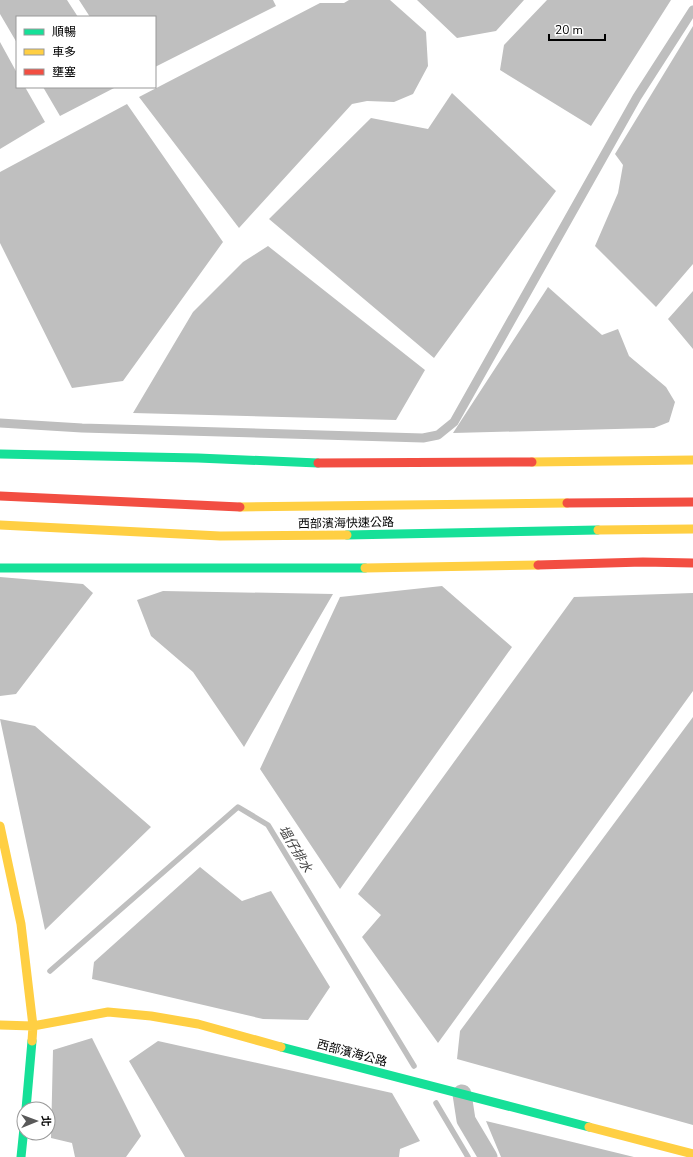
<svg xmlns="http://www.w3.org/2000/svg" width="693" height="1157" viewBox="0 0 693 1157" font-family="'Nunito Sans','Noto Sans TC',sans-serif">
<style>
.water{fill:#bfbfbf}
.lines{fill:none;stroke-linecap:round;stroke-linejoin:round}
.stream{stroke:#bfbfbf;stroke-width:5.5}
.lane{stroke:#bebebe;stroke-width:9}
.street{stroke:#bebebe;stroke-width:19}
.fast{stroke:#16e098;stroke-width:9}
.slow{stroke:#ffcf43;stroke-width:9}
.jam{stroke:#f24e42;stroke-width:9}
.labels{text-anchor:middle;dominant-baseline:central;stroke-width:3.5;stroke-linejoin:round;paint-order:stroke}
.street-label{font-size:12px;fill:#000;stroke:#fff}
.water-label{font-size:13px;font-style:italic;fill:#444;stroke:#fff}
</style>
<rect width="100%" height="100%" fill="#fff"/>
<path class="water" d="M0,0h67l11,17h-61v26l-17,-29z
M79,0h194l3,6 -121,61v-50h-65z
M349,0h41l36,32 2,34 -15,28 -19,8 -27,-1 -15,3 -113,124 -100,-131 181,-94h24z
M417,0h107l-28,31 -39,7z
M547,0h124l-80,126 -91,-56 4,-25z
M693,26v238l-37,43 -61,-61 23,-53 5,-28 -8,-11z
M0,42l17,31v14h8l20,35 -45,27z
M43,87h73l-56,29z
M452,93l104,98 -122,167 -165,-139 102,-101 57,11z
M127,104l96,138 -100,139 -51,7 -72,-145v-71z
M268,246l157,124 -29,50 -263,-7 60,-101 50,-50z
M548,287l54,48 16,-6 11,27 37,31 9,15 -6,20 -15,6 -201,5z
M693,291v58l-25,-30z
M0,577l83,7 10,9 -77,101 -16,2z
M442,586l70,61 -172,242 -80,-120 80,-172z
M163,591l170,3 -89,153 -51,-75 -42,-36 -14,-36z
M693,593v98l-255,352 -76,-106 19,-22 -23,-21 216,-297z
M693,717v408l-236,-66 3,-28z
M0,719l35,7 116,101 -106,103z
M200,867l42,34 29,-10 59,96 -22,33 -45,-1 -171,-40 2,-17z
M92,1038l49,98 -15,21h-51l-3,-14 -21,-5 2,-88z
M158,1041l234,52 28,48 -20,8 -1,8h-214l-56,-96z
M486,1121l148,36h-133z"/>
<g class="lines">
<path class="stream" d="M50,971l188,-164 30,18 146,241
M436,1103l32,54"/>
<path class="lane" d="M0,423l82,5 341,10 15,-3 16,-13 183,-325 56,-87"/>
<path class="street" d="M462,1094l4,26 22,37"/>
<path class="fast" d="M0,454l198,4 120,5
M347,535l251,-5
M0,568h365
M281,1047l308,80
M26,1109l6,-68
M21,1157l3,-29"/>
<path class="slow" d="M532,462l161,-2
M240,507l327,-4
M0,525l220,11 127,-1
M598,530l95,-1
M365,568l173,-3
M0,826l21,98 12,102 -1,15
M0,1025l33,1 75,-14 43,4 47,8 83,23
M589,1127l104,27"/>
<path class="jam" d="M318,463l214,-1
M0,496l240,11
M567,503l126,-1
M538,565l105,-3 50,1"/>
</g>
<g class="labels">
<g class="street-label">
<text transform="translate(346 523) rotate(-1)">西部濱海快速公路</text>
<text transform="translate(352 1053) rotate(15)">西部濱海公路</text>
</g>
<g class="water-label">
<text transform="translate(295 849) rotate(59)">塭仔排水</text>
</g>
</g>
<rect x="16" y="16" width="140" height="72" fill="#ffffff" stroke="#999999"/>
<rect x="24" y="29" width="20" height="6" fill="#16e098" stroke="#999999"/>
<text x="52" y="36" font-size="12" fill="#000000">順暢</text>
<rect x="24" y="49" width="20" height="6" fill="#ffcf43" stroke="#999999"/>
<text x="52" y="56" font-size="12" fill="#000000">車多</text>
<rect x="24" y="69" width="20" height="6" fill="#f24e42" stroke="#999999"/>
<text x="52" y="76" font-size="12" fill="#000000">壅塞</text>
<g transform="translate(36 1121) rotate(89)"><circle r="19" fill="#ffffff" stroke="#999999"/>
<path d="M0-3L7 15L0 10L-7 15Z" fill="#595959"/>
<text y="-6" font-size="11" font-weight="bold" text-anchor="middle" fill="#000000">北</text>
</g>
<path d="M549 34v6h56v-6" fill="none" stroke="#000000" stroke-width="2"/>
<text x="555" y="34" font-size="12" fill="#000000" stroke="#ffffff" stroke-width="3" paint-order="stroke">20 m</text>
</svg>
